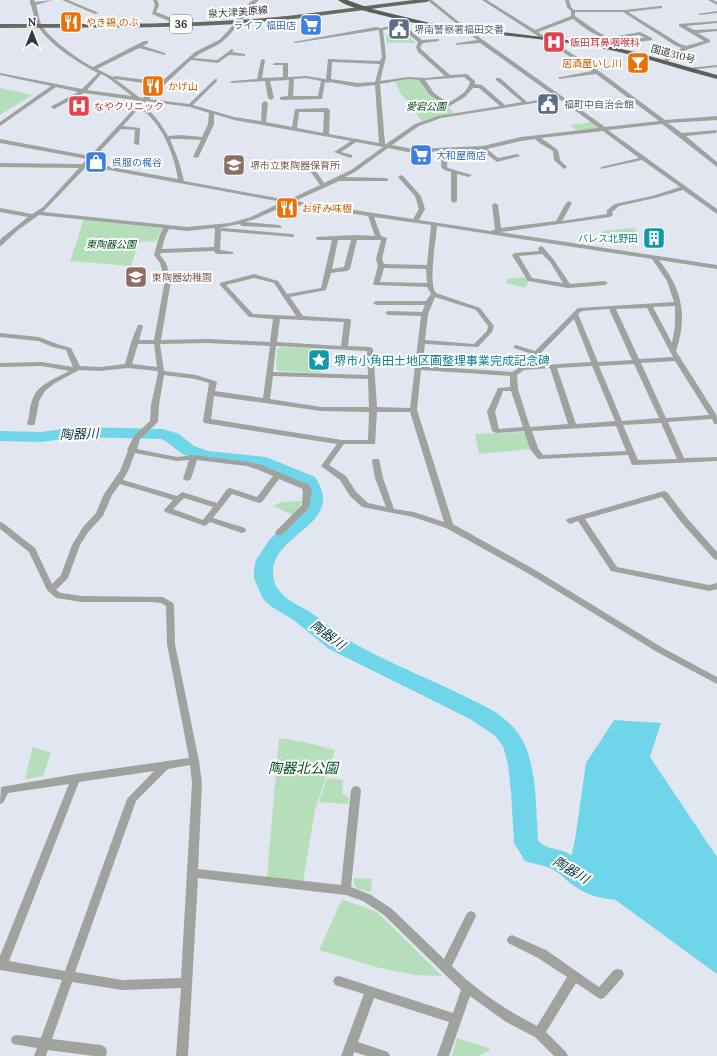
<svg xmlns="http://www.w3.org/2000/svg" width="717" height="1056" viewBox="0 0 717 1056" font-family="Lora,'Noto Sans JP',serif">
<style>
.green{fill:#b5dfbb}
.water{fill:#6fd6e9}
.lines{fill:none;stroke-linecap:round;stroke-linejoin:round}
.river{fill:#6fd6e9;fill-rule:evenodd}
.minor{fill:#a0a29d;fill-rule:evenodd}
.primary{fill:#676960;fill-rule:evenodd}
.trunk{fill:#5c5f56;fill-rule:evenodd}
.labels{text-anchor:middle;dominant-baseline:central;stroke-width:4;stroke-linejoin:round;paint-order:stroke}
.far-street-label{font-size:10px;fill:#34363a;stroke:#fff}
.far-food-label{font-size:10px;fill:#c56008;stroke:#fff;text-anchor:start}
.far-shop-label{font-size:10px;fill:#366cbe;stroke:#fff;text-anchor:start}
.far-service-label{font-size:10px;fill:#4e5e75;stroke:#fff;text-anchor:start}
.far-health-label{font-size:10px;fill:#be3a42;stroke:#fff;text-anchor:start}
.far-park-label{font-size:10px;font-style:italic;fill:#004c1c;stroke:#fff}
.far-education-label{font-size:10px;fill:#785e54;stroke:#fff;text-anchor:start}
.far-culture-label{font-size:10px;fill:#0d838f;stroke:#fff;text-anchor:end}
.shield{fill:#fff;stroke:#717275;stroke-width:1}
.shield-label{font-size:11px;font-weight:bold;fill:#34363a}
.culture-label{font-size:12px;fill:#0d838f;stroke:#fff;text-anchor:start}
.water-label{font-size:13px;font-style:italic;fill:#02363e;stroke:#fff}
.near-park-label{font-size:14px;font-style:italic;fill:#004c1c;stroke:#fff}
</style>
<rect width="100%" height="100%" fill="#e1e6f1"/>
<path class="green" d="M403,31l13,12h-29l-1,-8z
M408,79l13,1 33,33 -33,8 -8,-14 -12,-13 -6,-12z
M0,88l32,7 -32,20z
M592,122l8,6 -22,4 -8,-7z
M84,219l77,9 1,1 -6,12 -17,1 -8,24 -61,-5z
M634,228l7,9 -31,5 -8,-11z
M526,277l3,4 -4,7 -18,-5 -1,-4z
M281,347l42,2 -3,24 -41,-2 -3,-2 1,-20z
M525,432l5,17 -51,5 -4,-20z
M302,501l-3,9 -6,5 -20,-9 8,-4z
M279,738l25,4 31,8 -20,60 -12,71 -36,-4z
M33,747l18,6 -8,23 -18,3z
M327,778l16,2 -1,13 7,5 -1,6 -29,-2z
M354,878l18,1 -1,13 -14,-3 -3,-5z
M342,899l35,13 65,64 -27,-1 -35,-7 -61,-18z
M457,1038l34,11 -12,7h-27z"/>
<path class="water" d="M614,720l47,3 -11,34 67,100v117l-148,-108 6,-26 11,-77z"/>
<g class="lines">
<path class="river" d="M79,427l84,2 16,5 15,12 14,5 58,6 49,20c32,48 -42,55 -42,95 0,5 1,12 5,17 8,13 27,18 39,28 10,8 20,17 31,23 37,21 77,37 114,55 16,8 34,15 47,28 7,6 12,14 16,22 12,29 11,64 13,95 6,9 18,8 28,12 12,6 21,17 33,23 9,3 19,3 28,6l3,8 -3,8c-17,6 -38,-1 -53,-11 -8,-5 -13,-13 -22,-17 -8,-4 -18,-5 -27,-8l-11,-18 -3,-51 -3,-27 -5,-19 -9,-11 -24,-16 -141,-70 -34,-28 -23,-14 -9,-8 -9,-21v-9l2,-9 14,-21 33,-31 1,-10 -3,-14 -38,-16 -63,-8 -18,-6 -15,-12 -6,-3 -82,-2 -38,5 -41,-1v-10l41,1z"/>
<path class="minor" d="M30,0h4l1,2 18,-2 -17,5c2,6 3,15 6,21 7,12 38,35 51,41l51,-26h4v2l-5,3 22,7v2l-26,-7 -42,21 16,8 2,-1 46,6 34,-30 24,-12 9,-9 22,-29 4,-2h5c-13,11 -21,28 -35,40 -8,8 -21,10 -30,18l23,2 15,-11 2,1 -2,2 13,2v2l-16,-1 -11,8 -27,-3 -42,39 40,5 26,-25h2v2l-24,24 41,12 27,4 1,-18 3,-2 3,2 -2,19 26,5 3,-18 32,-1 3,2 -1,24 50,9 -4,-58 -18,2 -27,-5 -2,1 -3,-1 -3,17 -40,1 -2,-1v-2l8,-1 1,-16 -19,1 4,17 -3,2 -3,-2 -3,-17 -33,2 -2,-1 2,-1 25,-2 4,-19 2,-1 2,1 -3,18 21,-1v-12h-10v-1l2,-1h13v14l18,-1 20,3 2,-20 52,2 2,-4 -3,-27 -84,13 -2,-1 83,-15 5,1 18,-4 6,-4 2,1 -3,4 18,15 17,-1v2l-16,2 -3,4 2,3 28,25 17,-1 8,7v3l7,1 23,20 17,-3 -26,-22v-2h4l27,24 29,-5 -76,-54 -24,2v-1l2,-1 19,-3 -50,-40h5l33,27 140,100 54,-6 -63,-47 -37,5v-2h2l31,-6 -110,-71h5l48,30 36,-14v-5l-4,-4 -2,-7h4l2,7 3,3h50l36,-4h2v2l-34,4 52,32 6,2 18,-5 -25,-15v-2l38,-3v2l-31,3 8,4 23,-1v2l-19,2 12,7v2l-24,8 -22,13 -2,-1 10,-9 10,-5 -6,-2 -53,-34h-48v4l23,16 8,4 6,1 28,-5 12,6v2c-16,3 -38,3 -53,-4 -10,-4 -18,-11 -26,-17l-35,13 61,39 66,49 52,-4v4l-49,3 14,10 35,-3 -1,3 -30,3 31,26v5l-55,-43 -54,6 109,79v5l-34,-24 -28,8 -36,8 -7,6 1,3 -3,2 -110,15 217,33v4l-58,-9c23,29 29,55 17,91l41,65v8h-3l-2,-5 -44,3 16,36 33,-1v4l-82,4h-3l-4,-10 -90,4 -8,-10 -6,-18 -28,2 -4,-2 -5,-19 11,-24 12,-1v-11l-89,-6 -4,40 36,114 84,47 126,77 54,29v7l-60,-32 -126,-77 -85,-47 -33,-11 -51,-10 -12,-11 -10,-16 -19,-14 16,-22 -133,-21 -1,-2 6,-38 -14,-4 -31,-4 -5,30 -1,17 -18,17 -3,10 40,8 17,-2 53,7 15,3 47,20 3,5 -3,18 -27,27h-6l-1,-2 1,-2 26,-26 1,-16 -24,-10 -17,23 -3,1 -27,-9 -19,24 32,10 1,2 -1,2 -3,1 -32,-11 -5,4 -40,-14 -1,-2 9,-10 -53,-16 -8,11 -9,21 -14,15 -9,14 -12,33 -12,12 5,3 21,3 81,1 10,6 1,2 1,39 24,117 3,22 -4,86 143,16 10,-95 2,-3 3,-1 3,1 2,3 -10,97 20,8 21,14 52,50 23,-46 4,-2 4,2 1,3 -24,50c25,25 54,44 85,60l30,-49 -29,-19 -30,-15 -1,-3 1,-3 4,-2 34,15 53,37 15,-17 4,-1 4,1 2,4 -2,4 -18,20 -4,1 -24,-16 -30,49 20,20 2,4h-14l-19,-19 -29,-15 -36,-26 -21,60h-12l12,-34 -75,-24 -16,44 30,10 2,4h-23l-13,-4 -1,4h-12l23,-62 -29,-9 -2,-4 2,-4 4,-1 114,37 8,-23 -77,-75 -21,-14 -17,-6 -148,-17 -10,178h-12l5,-68 -59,2 -50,-8 -20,57 49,6 4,2 2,4 -1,5h-12l-46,-6 -2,6h-12l3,-8 -24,-4 -2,-4 2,-4 4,-1 24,3 21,-58 -62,-10v-14l69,-172 -61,9 -5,10 -3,1 1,-17 75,-13 113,-16 -22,-114 -1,-38 -5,-3 -9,-1h-70l-26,-4 -9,-8 -18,-38 -29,-23v-7l3,1 32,25 17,36 9,-9 11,-30 11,-18 13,-14 8,-19 16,-23 8,-20 -1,-1 7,-14 16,-15 1,-16 7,-32 -1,-2 -29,-3 -28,3 -21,-1 -24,13 -10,8 -6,10 -4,22 -1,2h-6l-1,-2c3,-7 2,-15 5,-22 5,-17 23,-22 37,-30l-27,-5 -42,1v-4l42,-1 31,5 -7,-17 -13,-3 -15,-6 -38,-4v-4l39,4 18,7 14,4 9,18 20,1 25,-3 6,-21v-1l7,-17h4l1,1 -4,14h15l11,-60 -5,-17 -6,-8 5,-18 4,-9 -124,-13 -21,15 -16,15 -2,1v-6l3,-3 25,-20 -28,-5v-4l32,6 11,-7 36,-39 -79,-1v-4l82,1 5,-5 -87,-16v-4l90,17 51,-55 -57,-8 -30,16 -3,-2 1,-1 26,-14 -22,-5 -56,39v-4l51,-36 -51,-11v-2l82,16 16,-16c-18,-9 -50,-29 -60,-47 -3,-6 -5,-14 -7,-21l-1,-1zM400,27l18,15 -2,5 2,5 27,24 -19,2 -18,-1 -28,4 6,-24 -3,-27zM639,35l6,3h-26zM332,62l48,2 -5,18 -18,1 -26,-4zM101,74l6,3 25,19 -45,-6zM464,77l6,5c-3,11 -12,15 -22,21l-14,-10 -9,-13zM306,78l15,3 -3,15h-25l1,-17zM115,79l43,6 -15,13 -4,-1zM408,79l11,1 11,15 18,12 17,-10 8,-9h6l21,18 -62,10 -23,8 -29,20h-1l-5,-60zM559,99l40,29 -78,9 -38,9 -70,3 -21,-4 27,-19 22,-8zM146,101l44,6 19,6 -1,11 -6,13 -21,-2 -13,1c-7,-12 -14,-23 -26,-31zM139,108c23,14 35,46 39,71l-89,-16 32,-34 14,1 -1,14 5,1 1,-17 -17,-2zM299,112h25l-1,21 -26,-5zM214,114l20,6 117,21 -17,11 16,6 2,-1v-2l-11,-3 15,-10 27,5 -32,23 -27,13 -12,-18 -34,3 -1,1 3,2 28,-3 12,17 -32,15 -104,-19 -5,-19 -9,-23h11l20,1 -8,17 5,1 16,-34zM603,131l36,27 -38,9v2l41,-9 38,27 -28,9 -37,8 -8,6v4l-45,7 10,-18 -3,-2 -3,2 -10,18 -55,7 -3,-23 -3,-2 -3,2 3,24 -4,2 -72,-11 6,-11 -4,-13 -18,-20 -2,-1 -3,2 17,19 4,13 -6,10 -118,-18 44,-20h49v-2l-2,-1 -41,-1 10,-5 33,-24 25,5 29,-2 -1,16 3,3 7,2v29l3,2 3,-2v-27l12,3 3,-2 -24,-7 -1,-1 1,-16 34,-1 15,12 23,-6 -3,-2 -19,4 -11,-9 34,-8 14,-2 6,5 12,7 1,9 10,9 3,-2 -7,-7 -2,-10 -17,-12zM87,166l195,36 -31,15 -21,6 -43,4 -144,-15zM289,204l79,12 7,20 -20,-1 -39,2v2l2,1h14l-11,48 -34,6 -9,-13 -24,-7 -34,9v2l29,32 24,2 -3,23 -63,-3 -46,1 10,-60 -5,-17 -6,-8 1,-2 53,-2 1,2 2,1h16v-2l-13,-2 1,-19 73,6v-2l-2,-1 -69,-6 -2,1 -1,-1 19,-4 3,2 39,2 1,-1 -3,-2 -34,-3 10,-3zM374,217l57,8 -4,40 -43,-1 -2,-5 5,-21 -6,-2zM437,226l215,33 15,22 7,21 -96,6 -43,43 -19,-6 -2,1v2l18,6 -12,13 -8,5 -90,-6 3,-22 53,3 14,-15 2,-6 -14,-18 -44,-15c-8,-10 0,-52 1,-67zM214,228l1,2 -1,17 -52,2 3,-12 4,-8 18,2zM338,240h13l-7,27 -12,2zM357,240h24l-5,19 2,7 -5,18 1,1 53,2 4,7 -5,7h-50l-3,2 3,2h49l-3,7 -34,-1 -3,2 3,2 33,1 -11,92 -33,-1 -4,-58 -3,-2 -22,-1 3,-26 -1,-1 -47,-3 -13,-19 36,-7 5,-17 16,-2 3,-2zM384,268l42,1 1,14 -47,-1zM254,278l20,5 22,33 -43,-2 -27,-29zM435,297l41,13 12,16 -1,5 -13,13 -49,-4 3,-26zM675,306v20l-3,17 -19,-36zM647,308l26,49 -34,2 -23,-50zM609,309l23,51 -34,2 -20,-48 4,-3zM280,319l64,3 -3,24 -64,-4zM574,319l17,43 -63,4zM207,343l63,3 -7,52 -48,-7 2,-9 -2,-1 -19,-6 -32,-4 -4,-27zM138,344h16l3,23 -25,-3zM276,346l91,5 1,24 -95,-3zM675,361l34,54 -43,3 -25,-55zM634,364l25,54 -37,3 -23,-55zM592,366l23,55 -39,3 -19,-56zM550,368l18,56 -38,3 -12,-38 -1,-14 7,-5zM273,376l95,3 1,28h-48l-51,-8zM503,391h8l12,36 -24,2 -4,-17zM214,396l107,15 48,1 -1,28h-26l-131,-21zM377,412h33l34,110 -30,-10 -20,-3 -11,-31 -4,-19h-6l-1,2 3,17 11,29 -18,-4 -12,-11 -10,-16 -17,-11 15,-21h31zM661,423l16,36 -39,1 -15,-35zM616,426l10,25 -83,4 -5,-7 -6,-17zM135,453l42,8 12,-1 -6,19 4,2 4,-2 6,-19 50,6 9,3 17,7 -16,21 -27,-9 -3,1 -10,14 -35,-11 -5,4 -54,-16 5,-9zM184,498l29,9 -10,13 -30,-11zM190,765l2,18 -11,195 -59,2 -47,-8 61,-171 32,-32zM154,771l-27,28 -62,172 -56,-10 70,-179z
M62,0h6l31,13 -4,1z
M153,0h4l2,5 -3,7 18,7 -2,7 -4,-1 1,-4 -17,-7 3,-9z
M708,0h5l4,2v3z
M717,11v2l-17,2 -2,-1z
M717,65v2l-28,3 -2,-1 2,-1z
M541,246l2,1 11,13 16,24 35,-3 3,2 -3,2 -37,3 -40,-7 -16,-26 3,-2 24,-2 -1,-3zM542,254l8,8 13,21 -31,-5 -13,-22z
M664,491l3,1 20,26 30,34v8l-3,-1 -33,-37 -19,-25 -77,22 32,48 92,18 8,-2v6l-8,2 -98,-20 -33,-50 -8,3 -4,-3 1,-2z"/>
<path class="primary" d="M413,0h17l-3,2c-63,7 -126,18 -190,22 -79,5 -158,3 -237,4v-4c79,0 157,1 236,-4 59,-3 118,-13 177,-20z"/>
<path class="trunk" d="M338,0h9l25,9 58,14 169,21 36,8 82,23v4c-39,-10 -77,-24 -117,-31 -73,-14 -148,-13 -219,-33 -12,-3 -34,-8 -43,-15z"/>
</g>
<defs>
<g id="restaurant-square" transform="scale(1.15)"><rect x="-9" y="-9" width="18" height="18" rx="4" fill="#e8710a" stroke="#fff"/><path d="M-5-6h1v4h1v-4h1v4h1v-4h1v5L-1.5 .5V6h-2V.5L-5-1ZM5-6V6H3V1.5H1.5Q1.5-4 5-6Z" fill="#fff"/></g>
<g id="supermarket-square" transform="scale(1.15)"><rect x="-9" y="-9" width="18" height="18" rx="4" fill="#3f7fe0" stroke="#fff"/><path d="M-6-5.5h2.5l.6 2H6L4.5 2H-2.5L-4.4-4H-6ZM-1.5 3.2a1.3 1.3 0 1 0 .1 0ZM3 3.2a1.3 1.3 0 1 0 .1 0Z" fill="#fff"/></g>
<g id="civic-square" transform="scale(1.15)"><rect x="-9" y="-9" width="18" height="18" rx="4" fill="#5c6f8a" stroke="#fff"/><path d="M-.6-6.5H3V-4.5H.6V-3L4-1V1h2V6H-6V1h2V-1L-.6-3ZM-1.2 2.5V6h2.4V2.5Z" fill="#fff"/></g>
<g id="hospital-square" transform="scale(1.15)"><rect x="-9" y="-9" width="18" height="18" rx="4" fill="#e0444e" stroke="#fff"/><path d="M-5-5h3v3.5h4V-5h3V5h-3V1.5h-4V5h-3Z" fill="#fff"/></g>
<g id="bar-square" transform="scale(1.15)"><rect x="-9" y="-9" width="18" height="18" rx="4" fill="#e8710a" stroke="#fff"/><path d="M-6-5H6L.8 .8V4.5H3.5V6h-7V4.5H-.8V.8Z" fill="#fff"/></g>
<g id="shop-square" transform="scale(1.15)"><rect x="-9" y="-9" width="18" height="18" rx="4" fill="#3f7fe0" stroke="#fff"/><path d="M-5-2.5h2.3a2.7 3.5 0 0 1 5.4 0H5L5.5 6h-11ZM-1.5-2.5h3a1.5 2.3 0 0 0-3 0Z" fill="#fff"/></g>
<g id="school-square" transform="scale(1.15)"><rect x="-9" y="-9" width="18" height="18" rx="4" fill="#8d6e63" stroke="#fff"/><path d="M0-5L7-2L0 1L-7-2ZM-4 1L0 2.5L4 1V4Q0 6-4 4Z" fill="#fff"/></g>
<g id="building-square" transform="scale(1.15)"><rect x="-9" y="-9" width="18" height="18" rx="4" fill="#0f9aa8" stroke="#fff"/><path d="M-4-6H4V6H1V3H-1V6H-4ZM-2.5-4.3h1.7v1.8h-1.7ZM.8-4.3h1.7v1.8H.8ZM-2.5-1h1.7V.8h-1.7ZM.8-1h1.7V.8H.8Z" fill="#fff"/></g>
<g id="sight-square" transform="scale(1.15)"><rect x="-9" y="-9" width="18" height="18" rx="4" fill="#0f9aa8" stroke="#fff"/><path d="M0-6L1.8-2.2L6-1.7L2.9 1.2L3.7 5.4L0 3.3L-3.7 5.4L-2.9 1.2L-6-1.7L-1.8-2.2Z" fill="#fff"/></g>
</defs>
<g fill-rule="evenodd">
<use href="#restaurant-square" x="71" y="22"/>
<use href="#supermarket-square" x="311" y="25"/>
<use href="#civic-square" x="399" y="29"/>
<use href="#hospital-square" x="554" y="42"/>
<use href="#bar-square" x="638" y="63"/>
<use href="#restaurant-square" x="153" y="86"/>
<use href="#civic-square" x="548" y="104"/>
<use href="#hospital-square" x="79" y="106"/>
<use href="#supermarket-square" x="421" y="155"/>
<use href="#shop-square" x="96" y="162"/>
<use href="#school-square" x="234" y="165"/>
<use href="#restaurant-square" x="287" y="208"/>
<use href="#building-square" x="654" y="238"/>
<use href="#school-square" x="136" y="277"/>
<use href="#sight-square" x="319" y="360"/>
</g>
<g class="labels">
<g class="far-street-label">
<text transform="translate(238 12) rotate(-4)">泉大津美原線</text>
<text transform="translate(673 54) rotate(15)">国道310号</text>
</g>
<g class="far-food-label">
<text x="86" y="22">やき鶏 のぶ</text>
<text x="622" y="63" text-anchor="end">居酒屋いし川</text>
<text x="168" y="86">かげ山</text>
<text x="302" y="208">お好み味樹</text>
</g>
<g class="far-shop-label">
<text x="296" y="25" text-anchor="end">ライフ 福田店</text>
<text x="436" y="155">大和屋商店</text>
<text x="112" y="162">呉服の梶谷</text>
</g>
<g class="far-service-label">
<text x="414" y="29">堺南警察署福田交番</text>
<text x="564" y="104">福町中自治会館</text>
</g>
<g class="far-health-label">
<text x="570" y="42">飯田耳鼻咽喉科</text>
<text x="94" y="106">なやクリニック</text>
</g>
<g class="far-park-label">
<text x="426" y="106">愛宕公園</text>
<text x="111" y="244">東陶器公園</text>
</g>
<g class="far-education-label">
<text x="250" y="165">堺市立東陶器保育所</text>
<text x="152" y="277">東陶器幼稚園</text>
</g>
<g class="far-culture-label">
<text x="638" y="238">パレス北野田</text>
</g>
<rect class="shield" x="170" y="15" width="22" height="18" rx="3"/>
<g class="shield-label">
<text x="181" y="24">36</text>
</g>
<g class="culture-label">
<text x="334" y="360">堺市小角田土地区画整理事業完成記念碑</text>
</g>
<g class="water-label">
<text transform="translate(79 434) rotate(-2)">陶器川</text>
<text transform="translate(328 635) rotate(36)">陶器川</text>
<text transform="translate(571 870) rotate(31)">陶器川</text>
</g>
<g class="near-park-label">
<text x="303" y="768">陶器北公園</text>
</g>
</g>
<g transform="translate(32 32)" stroke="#ffffff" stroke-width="3" paint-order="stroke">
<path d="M0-3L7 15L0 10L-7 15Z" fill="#34363a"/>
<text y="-6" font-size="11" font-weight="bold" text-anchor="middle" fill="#34363a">N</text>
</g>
</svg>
